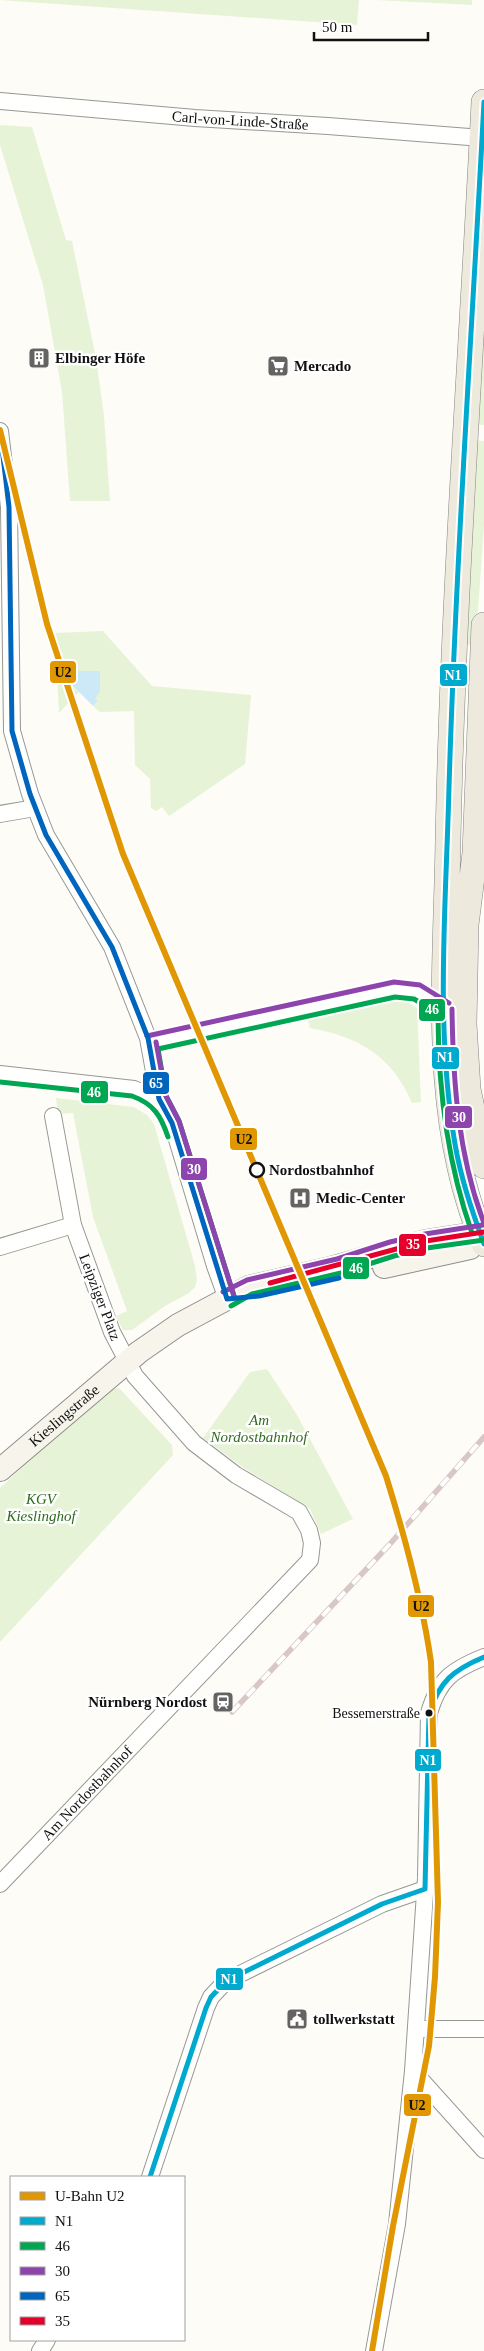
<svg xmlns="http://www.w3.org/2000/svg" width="484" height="2351" viewBox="0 0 484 2351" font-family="'Times New Roman',serif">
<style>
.green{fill:#e7f3d7}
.water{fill:#cde8f7}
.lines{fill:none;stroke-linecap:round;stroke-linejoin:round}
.street-casing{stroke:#979795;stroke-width:18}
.secondary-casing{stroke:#8e8d8b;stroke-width:24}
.primary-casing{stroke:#858482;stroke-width:26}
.street{stroke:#fffffe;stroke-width:16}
.secondary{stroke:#f6f4eb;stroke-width:22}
.primary{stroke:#ede9dc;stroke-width:25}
.rail-casing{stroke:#d9c6c7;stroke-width:5.5}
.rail{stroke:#fff;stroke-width:4;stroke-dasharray:11;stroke-linecap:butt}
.bus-1-casing{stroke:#fff;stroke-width:9}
.bus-2-casing{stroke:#fff;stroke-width:9}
.bus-3-casing{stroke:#fff;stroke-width:9}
.bus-4-casing{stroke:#fff;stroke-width:9}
.bus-5-casing{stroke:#fff;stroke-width:9}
.bus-1{stroke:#00a9ce;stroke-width:5}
.bus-2{stroke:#00a651;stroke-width:5}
.bus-3{stroke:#8e44ad;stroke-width:5}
.bus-4{stroke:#0065bd;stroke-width:5}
.bus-5{stroke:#e4002b;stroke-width:5}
.metro-1-casing{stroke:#fff;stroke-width:10}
.metro-1{stroke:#e09702;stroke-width:6}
.stop-dot{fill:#fff;stroke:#111;stroke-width:2.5}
.bus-dot{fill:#111;stroke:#fff;stroke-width:2}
.labels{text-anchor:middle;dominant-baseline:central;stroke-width:5;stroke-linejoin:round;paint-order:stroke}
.bus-label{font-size:14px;fill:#111;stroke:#fff;text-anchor:end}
.street-label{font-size:15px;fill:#111;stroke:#fff}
.poi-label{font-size:15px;font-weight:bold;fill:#111;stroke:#fff;text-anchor:start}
.stop-label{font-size:15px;font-weight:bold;fill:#111;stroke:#fff;text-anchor:start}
.park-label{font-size:15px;font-style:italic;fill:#2f6b1f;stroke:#fff}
.line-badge{stroke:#fff;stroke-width:2}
.badge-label{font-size:14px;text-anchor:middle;font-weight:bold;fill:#fff}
.pale-badge-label{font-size:14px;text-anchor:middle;font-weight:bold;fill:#111}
</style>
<rect width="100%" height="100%" fill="#fdfcf7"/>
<path class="green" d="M0,0h359l-2,25z
M377,0h95v5z
M0,125l32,2 34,113 6,1 24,117 8,58 6,85h-40l-8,-109 -19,-107 -43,-140z
M484,245v180h-11z
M472,440l12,1v84l-8,113 -6,7 -5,-2z
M103,631l49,55 99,9 -6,69 -76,52 -7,-9 -6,4 -5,-3 -1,-29 -15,-14 -1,-54 -34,1 -7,-6 5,-5 -26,-16 7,7 -20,21 -4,-80z
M398,996l19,12 4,94 -9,1c-19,-46 -54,-67 -102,-75l-3,-12z
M56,1098l78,9 13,8 7,9 41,142 2,14 -2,7 -6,6 -24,13 -33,24h-9l-7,-14 11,-5 -34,-94 -20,-104 -15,1z
M267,1369l30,46 56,104 -32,15 -11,-25 -66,-41 -41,-30 47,-66z
M119,1388l53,57 1,10 -173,187v-154l106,-98z"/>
<path class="water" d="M71,671h29v21l-5,6 3,3 -5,5 -21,-21z"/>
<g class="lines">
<g class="street-casing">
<g id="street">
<path id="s1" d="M0,101l195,17 133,8 154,12"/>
<path d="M0,431l9,76 3,224 18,63 16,41 66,112 36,91 11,61 13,24 43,143 12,33"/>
<path d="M0,814l35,-6"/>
<path d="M149,1043l246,-54 22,3 28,17"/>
<path d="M0,1074l134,15 25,10"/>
<path d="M0,1247l73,-22"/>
<path id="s2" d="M0,1884l310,-324 2,-17 -3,-13 -10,-18 -63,-37 -42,-32 -59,-67 -23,-44 -39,-107 -20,-109"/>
<path d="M416,2029h68"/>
<path d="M413,2071l71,79"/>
<path d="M150,2177l56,-169 5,-11 15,-16 156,-77 43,-15"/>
<path d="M40,2351l7,-11"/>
<path d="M374,2351l23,-127 16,-153 13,-193 3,-165c10,-34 23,-43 55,-56"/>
</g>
</g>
<g class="secondary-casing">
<g id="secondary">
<path d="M384,1267l86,-19"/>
<path id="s3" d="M0,1470l139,-118 39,-27 71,-38 78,-18 99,-28 58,-9"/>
</g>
</g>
<g class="primary-casing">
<path id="primary" d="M484,102c-12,246 -31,492 -36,738 -2,135 -18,276 36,404
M484,625l-9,228 -9,72 -2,99 4,65 16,77"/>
</g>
<use href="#street" class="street"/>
<use href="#secondary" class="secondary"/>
<use href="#primary" class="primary"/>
<g class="rail-casing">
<path id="rail" d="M232,1712l158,-168 94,-107"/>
</g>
<use href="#rail" class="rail"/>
<g class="bus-1-casing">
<path id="bus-1" d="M484,102c-12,228 -28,457 -35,685 -3,119 -14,240 6,357 6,35 17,67 29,100
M425,1889l4,-176c11,-32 24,-43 55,-56
M150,2177l56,-169 5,-11 15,-16 156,-77 43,-15"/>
</g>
<g class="bus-2-casing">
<path id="bus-2" d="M0,1082l132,14c22,8 29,20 36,41
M234,1296l-55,-175 -13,-25 -8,-47 237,-52 19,2 24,14c0,76 9,149 34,220
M231,1306l21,-12 89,-21 53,-17 33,-8 57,-8"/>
</g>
<g class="bus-3-casing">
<path id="bus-3" d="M452,1009c1,72 6,146 32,214
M147,1036l247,-54 26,3 29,18
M156,1042l10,54 13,25 55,175
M223,1292l24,-12 90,-21 53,-17 35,-8 58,-9"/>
</g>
<g class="bus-4-casing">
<path id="bus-4" d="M0,431l9,76 3,224 18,63 16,41 66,112 36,91 11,61 13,24 55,176
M227,1299l32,-3 80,-18"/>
</g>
<g class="bus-5-casing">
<path id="bus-5" d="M270,1283l156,-42 58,-9"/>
</g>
<use href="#bus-1" class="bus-1"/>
<use href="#bus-2" class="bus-2"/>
<use href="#bus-3" class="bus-3"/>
<use href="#bus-4" class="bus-4"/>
<use href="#bus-5" class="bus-5"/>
<g class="metro-1-casing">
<path id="metro-1" d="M0,430l47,194 76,230 263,622c19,61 36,123 45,186l7,240 -3,75 -6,69 -36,180 -21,125"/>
</g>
<use href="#metro-1" class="metro-1"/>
</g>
<defs>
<g id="building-square" transform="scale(1.125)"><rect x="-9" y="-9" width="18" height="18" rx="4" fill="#646362" stroke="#fff"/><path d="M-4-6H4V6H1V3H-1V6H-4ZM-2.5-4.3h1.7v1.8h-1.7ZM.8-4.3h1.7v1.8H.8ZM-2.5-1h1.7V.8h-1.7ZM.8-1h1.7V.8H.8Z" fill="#fff"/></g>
<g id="supermarket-square" transform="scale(1.125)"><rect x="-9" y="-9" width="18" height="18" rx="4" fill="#646362" stroke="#fff"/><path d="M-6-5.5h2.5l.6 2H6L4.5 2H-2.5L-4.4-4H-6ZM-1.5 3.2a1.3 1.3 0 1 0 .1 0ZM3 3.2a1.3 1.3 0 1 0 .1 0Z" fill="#fff"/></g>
<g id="hospital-square" transform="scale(1.125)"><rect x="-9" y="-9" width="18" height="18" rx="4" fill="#646362" stroke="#fff"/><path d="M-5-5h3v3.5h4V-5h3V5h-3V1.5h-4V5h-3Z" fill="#fff"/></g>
<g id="station-square" transform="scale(1.125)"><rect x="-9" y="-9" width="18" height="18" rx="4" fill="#646362" stroke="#fff"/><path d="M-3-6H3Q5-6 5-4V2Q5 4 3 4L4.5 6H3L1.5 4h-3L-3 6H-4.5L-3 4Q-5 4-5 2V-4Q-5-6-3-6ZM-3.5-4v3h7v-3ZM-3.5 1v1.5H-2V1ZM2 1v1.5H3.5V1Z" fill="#fff"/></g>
<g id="civic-square" transform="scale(1.125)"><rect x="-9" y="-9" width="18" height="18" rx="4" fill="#646362" stroke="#fff"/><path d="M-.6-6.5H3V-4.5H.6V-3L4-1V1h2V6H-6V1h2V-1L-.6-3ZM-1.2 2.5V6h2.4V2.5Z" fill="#fff"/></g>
</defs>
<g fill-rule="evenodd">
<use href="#building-square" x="39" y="358"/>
<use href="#supermarket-square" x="278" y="366"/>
<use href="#hospital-square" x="300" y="1198"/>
<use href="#station-square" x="223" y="1702"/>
<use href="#civic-square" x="297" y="2019"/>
</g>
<circle class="stop-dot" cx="257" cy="1170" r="7"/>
<circle class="bus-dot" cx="429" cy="1713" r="4.5"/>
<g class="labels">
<g class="bus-label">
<text x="420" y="1713">Bessemerstraße</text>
</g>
<g class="street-label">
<text stroke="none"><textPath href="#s1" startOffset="241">Carl-von-Linde-Straße</textPath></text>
<text transform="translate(100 1297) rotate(69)">Leipziger Platz</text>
<text stroke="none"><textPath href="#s3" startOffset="84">Kieslingstraße</textPath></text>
<text stroke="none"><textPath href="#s2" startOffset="126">Am Nordostbahnhof</textPath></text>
</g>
<g class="poi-label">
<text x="55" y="358">Elbinger Höfe</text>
<text x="294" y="366">Mercado</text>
<text x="316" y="1198">Medic-Center</text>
<text x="207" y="1702" text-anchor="end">Nürnberg Nordost</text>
<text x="313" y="2019">tollwerkstatt</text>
</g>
<g class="stop-label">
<text x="269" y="1170">Nordostbahnhof</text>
</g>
<g class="park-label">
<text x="259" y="1420">Am<tspan x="259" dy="17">Nordostbahnhof</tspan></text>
<text x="41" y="1499">KGV<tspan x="41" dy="17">Kieslinghof</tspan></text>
</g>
</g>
<g class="line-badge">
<rect x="49" y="660" width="28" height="24" rx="5" fill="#e09702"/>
<rect x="439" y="663" width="29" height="24" rx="5" fill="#00a9ce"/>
<rect x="418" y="998" width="28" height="24" rx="5" fill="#00a651"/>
<rect x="431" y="1046" width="29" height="24" rx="5" fill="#00a9ce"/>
<rect x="142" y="1071" width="28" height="24" rx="5" fill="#0065bd"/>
<rect x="80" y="1080" width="29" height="24" rx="5" fill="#00a651"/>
<rect x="444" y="1105" width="29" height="24" rx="5" fill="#8e44ad"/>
<rect x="229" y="1127" width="29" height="24" rx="5" fill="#e09702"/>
<rect x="180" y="1157" width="28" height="24" rx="5" fill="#8e44ad"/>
<rect x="398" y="1233" width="29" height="24" rx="5" fill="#e4002b"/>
<rect x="342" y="1256" width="28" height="24" rx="5" fill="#00a651"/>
<rect x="407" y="1594" width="28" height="24" rx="5" fill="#e09702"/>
<rect x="414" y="1748" width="28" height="24" rx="5" fill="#00a9ce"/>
<rect x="215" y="1967" width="29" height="24" rx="5" fill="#00a9ce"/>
<rect x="403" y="2093" width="29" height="24" rx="5" fill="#e09702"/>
</g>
<g class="badge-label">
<text x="453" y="680">N1</text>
<text x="432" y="1014">46</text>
<text x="445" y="1062">N1</text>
<text x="156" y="1088">65</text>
<text x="94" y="1097">46</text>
<text x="459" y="1122">30</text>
<text x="194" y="1174">30</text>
<text x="413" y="1249">35</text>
<text x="356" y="1273">46</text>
<text x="428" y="1765">N1</text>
<text x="229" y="1984">N1</text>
</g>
<g class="pale-badge-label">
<text x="63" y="677">U2</text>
<text x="244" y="1144">U2</text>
<text x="421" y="1611">U2</text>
<text x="417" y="2110">U2</text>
</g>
<rect x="10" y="2176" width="175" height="165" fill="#ffffff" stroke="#a0a0a0"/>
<rect x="20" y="2192" width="25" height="8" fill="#e09702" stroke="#a0a0a0"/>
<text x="55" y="2201" font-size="15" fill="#111111">U-Bahn U2</text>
<rect x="20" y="2217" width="25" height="8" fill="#00a9ce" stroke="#a0a0a0"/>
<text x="55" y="2226" font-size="15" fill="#111111">N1</text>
<rect x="20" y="2242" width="25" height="8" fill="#00a651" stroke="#a0a0a0"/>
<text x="55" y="2251" font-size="15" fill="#111111">46</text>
<rect x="20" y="2267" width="25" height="8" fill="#8e44ad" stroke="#a0a0a0"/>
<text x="55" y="2276" font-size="15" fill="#111111">30</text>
<rect x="20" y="2292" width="25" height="8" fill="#0065bd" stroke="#a0a0a0"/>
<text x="55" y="2301" font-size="15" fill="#111111">65</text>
<rect x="20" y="2317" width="25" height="8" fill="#e4002b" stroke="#a0a0a0"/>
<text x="55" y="2326" font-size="15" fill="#111111">35</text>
<path d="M314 32v8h114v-8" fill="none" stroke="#111111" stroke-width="2.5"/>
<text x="322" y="32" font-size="15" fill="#111111" stroke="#ffffff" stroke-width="4" paint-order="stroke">50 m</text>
</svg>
